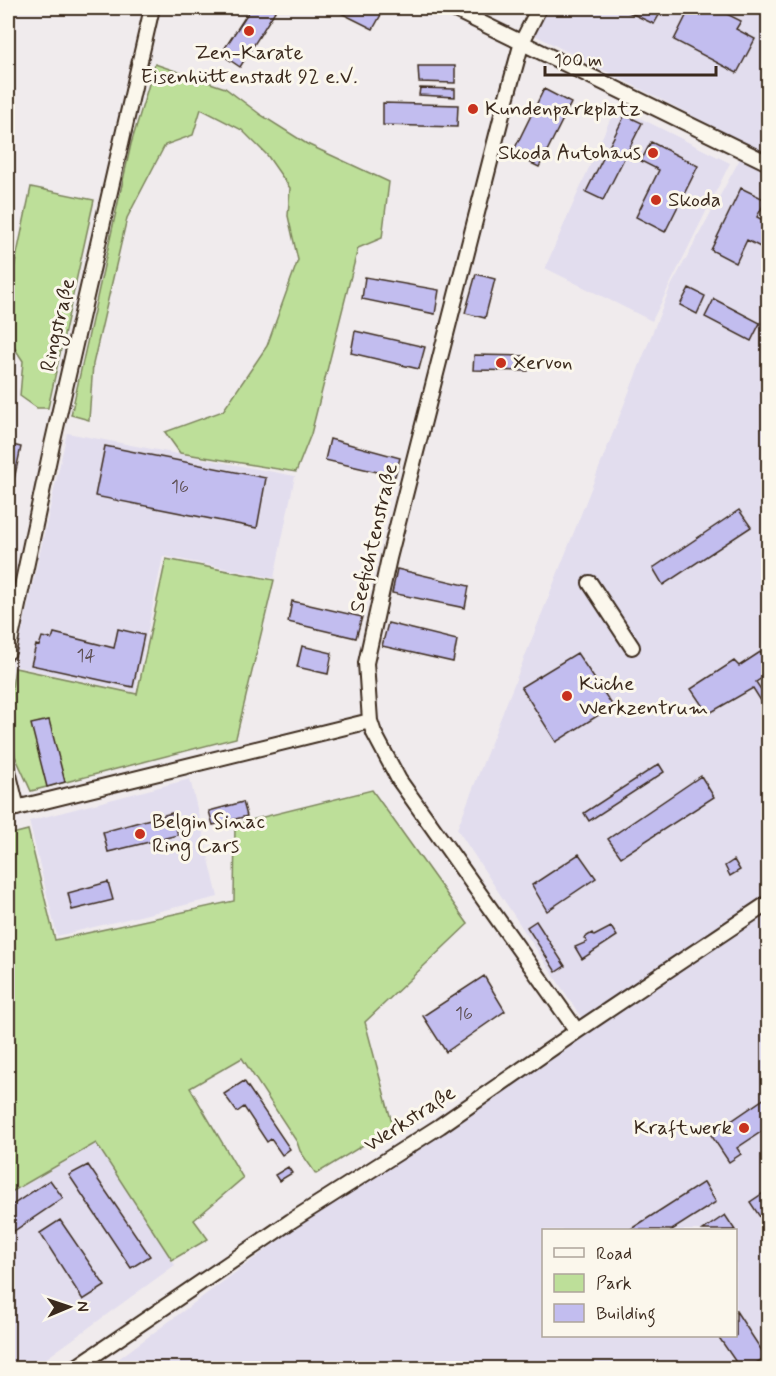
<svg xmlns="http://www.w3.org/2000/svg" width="776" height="1376" viewBox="0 0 776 1376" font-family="Mynerve,sans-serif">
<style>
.built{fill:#e2ddee;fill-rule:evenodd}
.green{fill:#bddf99;stroke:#7c845c;stroke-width:1.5}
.building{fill:#c2bdef;stroke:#3b2a1e;stroke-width:1.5}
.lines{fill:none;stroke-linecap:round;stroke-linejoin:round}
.minor-casing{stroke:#3b2a1e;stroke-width:18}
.minor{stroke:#fbf7ec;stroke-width:14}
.poi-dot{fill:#c8321e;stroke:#fbf7ec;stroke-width:2}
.labels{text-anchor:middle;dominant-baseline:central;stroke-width:6;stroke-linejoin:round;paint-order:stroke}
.number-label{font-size:18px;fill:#5d4f52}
.poi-label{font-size:21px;fill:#3b2a1e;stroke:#fbf7ec;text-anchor:start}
.street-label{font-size:21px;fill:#3b2a1e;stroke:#fbf7ec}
</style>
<rect width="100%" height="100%" fill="#f0ebed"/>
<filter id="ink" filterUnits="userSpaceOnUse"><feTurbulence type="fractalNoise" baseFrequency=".0167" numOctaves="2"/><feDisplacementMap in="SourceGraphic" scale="12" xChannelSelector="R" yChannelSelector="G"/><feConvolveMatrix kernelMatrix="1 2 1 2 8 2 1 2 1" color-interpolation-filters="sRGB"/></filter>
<g filter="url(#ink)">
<path class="built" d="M532,8h236v1360h-662l475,-351 -124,-188 213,-541 78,-144 -227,-116zM544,1230h192v106h-192z
M616,106l114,57 -78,158 -107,-53z
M67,433l228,43 -21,102 -111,-22 -28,136 -121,-26z
M190,779l28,118 -161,39 -28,-115z
M96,1144l79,121 -142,103h-25v-173z"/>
<path class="green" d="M155,64l70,24 36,27 46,29 82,38 -7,56 -24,10 -47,186 -15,38 -116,-19 -15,-21 58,-21 44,-65 31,-86 -10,-44 2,-28 -23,-33 -25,-25 -41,-21 -8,26 -28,10 -38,73 -34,146 -4,56 -18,-5 60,-271z
M31,187l63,13 -46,208h-11l-17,-12 3,-35 -15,-23v-41z
M166,559l108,21 -38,158 -205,53 -16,-35 -6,-49 6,-39 122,26z
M372,790l96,134 -103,98 28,105 -77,47 -16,-23 -3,-9 -55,-84 -52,30 53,90 -49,42 14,19 -36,21 -76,-117 -88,51v-359l20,-5 27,110 179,-39 1,-77z"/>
<path class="building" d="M251,8h26l-37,59 -19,-13z
M331,8h45l7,3 -10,18z
M620,8h43l-9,16z
M690,8h25l26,13 -5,8 19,10 -18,34 -63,-33z
M418,66h37v17l-36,-1z
M420,88l35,1v8l-36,-2z
M544,89l27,14 -32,64 -27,-13z
M383,103l75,2 -1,22 -74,-2z
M625,115l17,8 -39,77 -17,-8z
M651,142l47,24 -33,66 -29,-15 23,-47 -18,-9z
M741,188l25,12 -9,17 11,6v28l-21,-11 -11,23 -25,-13z
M476,274l19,5 -10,39 -20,-5z
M365,277l74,13 -4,24 -73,-15z
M689,288l16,8 -8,18 -17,-9z
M714,299l46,24 -9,18 -46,-24z
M355,331l70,16 -6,22 -68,-16z
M474,355l54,1v15l-55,-1z
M330,439l70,19 -5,18 -70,-16z
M8,444l13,3 -13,60z
M105,446l161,32 -9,50 -162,-32z
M739,510l12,17 -88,58 -10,-17z
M397,569l72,17 -4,22 -73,-15z
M292,601l70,16 -6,21 -68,-16z
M388,623l69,17 -4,22 -71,-16z
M118,629l26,6 -11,52 -102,-22 5,-20 3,1 3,-9 10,2 2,-6 60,15z
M302,646l30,7 -4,21 -31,-7z
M768,647v27l-12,8 12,18v12l-15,-24 -45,26 -17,-25 43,-28 5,5z
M577,653l36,53 -57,36 -35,-55z
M49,720l16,62 -18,5 -16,-63z
M659,764l5,8 -75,49 -5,-8z
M701,776l13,21 -93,60 -13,-18z
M243,802l4,14 -34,9 -4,-14z
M172,813l6,22 -70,17 -5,-20z
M579,854l17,24 -49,33 -15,-26z
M734,860l6,10 -10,6 -5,-10z
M108,882l5,18 -41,10 -4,-17z
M536,921l29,45 -9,6 -29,-45z
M611,927l6,9 -35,23 -7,-12 12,-5 -3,-4 8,-5 2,3z
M484,976l21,35 -59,41 -23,-36z
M244,1081l46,68 -8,6 -11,-16 -4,3 -23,-35 -7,5 -13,-18z
M768,1096v33l-1,-1 -30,20 4,6 -12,8 -18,-27z
M88,1165l62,91 -19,12 -62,-93z
M288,1167l4,6 -13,8 -4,-6z
M50,1180l13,18 -55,37v-27z
M704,1182l12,20 -44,28h-40l-1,-1z
M768,1190v39l-18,-27z
M725,1215l10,15h-32z
M60,1220l45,66 -22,14 -43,-67z
M736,1311l30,46 -18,11h-8l-22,-32h18z"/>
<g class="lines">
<g class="minor-casing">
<path id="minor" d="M451,8l317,155
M539,8l-17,34 -18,65 -115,451 -23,105 4,58 4,12 25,47 178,251
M590,583l42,64
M8,652l44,-207 100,-437
M8,771l9,37
M8,810l362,-89
M75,1368l216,-147 149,-95 137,-95 191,-128"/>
</g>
<use href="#minor" class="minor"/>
</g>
</g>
<g class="poi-dot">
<circle cx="249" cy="31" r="6"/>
<circle cx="473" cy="109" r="6"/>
<circle cx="653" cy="153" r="6"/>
<circle cx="656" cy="200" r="6"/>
<circle cx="501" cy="363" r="6"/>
<circle cx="567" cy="696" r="6"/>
<circle cx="140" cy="834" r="6"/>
<circle cx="744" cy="1128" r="6"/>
</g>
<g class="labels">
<g class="number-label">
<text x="180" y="487">16</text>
<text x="86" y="656">14</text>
<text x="464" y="1014">16</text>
</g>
<g class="poi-label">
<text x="249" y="53" text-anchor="middle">Zen-Karate<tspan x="249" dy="24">Eisenhüttenstadt 92 e.V.</tspan></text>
<text x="485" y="109">Kundenparkplatz</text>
<text x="641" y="153" text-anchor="end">Skoda Autohaus</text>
<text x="668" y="200">Skoda</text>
<text x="513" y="363">Xervon</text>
<text x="579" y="684">Küche<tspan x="579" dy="24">Werkzentrum</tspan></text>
<text x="152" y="822">Belgin Sinac<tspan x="152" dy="24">Ring Cars</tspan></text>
<text x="732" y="1128" text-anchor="end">Kraftwerk</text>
</g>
<g class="street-label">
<text transform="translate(58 325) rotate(-77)">Ringstraße</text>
<text transform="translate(374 538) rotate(-77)">Seefichtenstraße</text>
<text transform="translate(410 1119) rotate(-33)">Werkstraße</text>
</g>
</g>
<rect width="776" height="1376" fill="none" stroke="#fbf7ec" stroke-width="30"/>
<rect x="15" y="15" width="746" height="1346" fill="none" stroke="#3b2a1e" stroke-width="2" filter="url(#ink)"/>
<rect x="542" y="1229" width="195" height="108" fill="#fbf7ec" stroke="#aea59a" stroke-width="1.5"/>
<rect x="554" y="1248" width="30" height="9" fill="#fbf7ec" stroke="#aea59a" stroke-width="1.5"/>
<text x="596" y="1259" font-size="18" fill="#3b2a1e">Road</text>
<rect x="554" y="1274" width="30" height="18" fill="#bddf99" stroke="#aea59a" stroke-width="1.5"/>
<text x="596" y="1289" font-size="18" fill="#3b2a1e">Park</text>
<rect x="554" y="1304" width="30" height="18" fill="#c2bdef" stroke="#aea59a" stroke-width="1.5"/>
<text x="596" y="1319" font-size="18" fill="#3b2a1e">Building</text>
<g transform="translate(69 1307) rotate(88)" stroke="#fbf7ec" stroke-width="4.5" paint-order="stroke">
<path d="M0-4.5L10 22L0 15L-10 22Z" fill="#3b2a1e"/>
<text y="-9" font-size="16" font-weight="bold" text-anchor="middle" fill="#3b2a1e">N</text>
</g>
<path d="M545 66v9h171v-9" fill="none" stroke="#3b2a1e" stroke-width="3"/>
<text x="554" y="66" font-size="18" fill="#3b2a1e" stroke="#fbf7ec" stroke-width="4.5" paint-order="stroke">100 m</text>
</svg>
